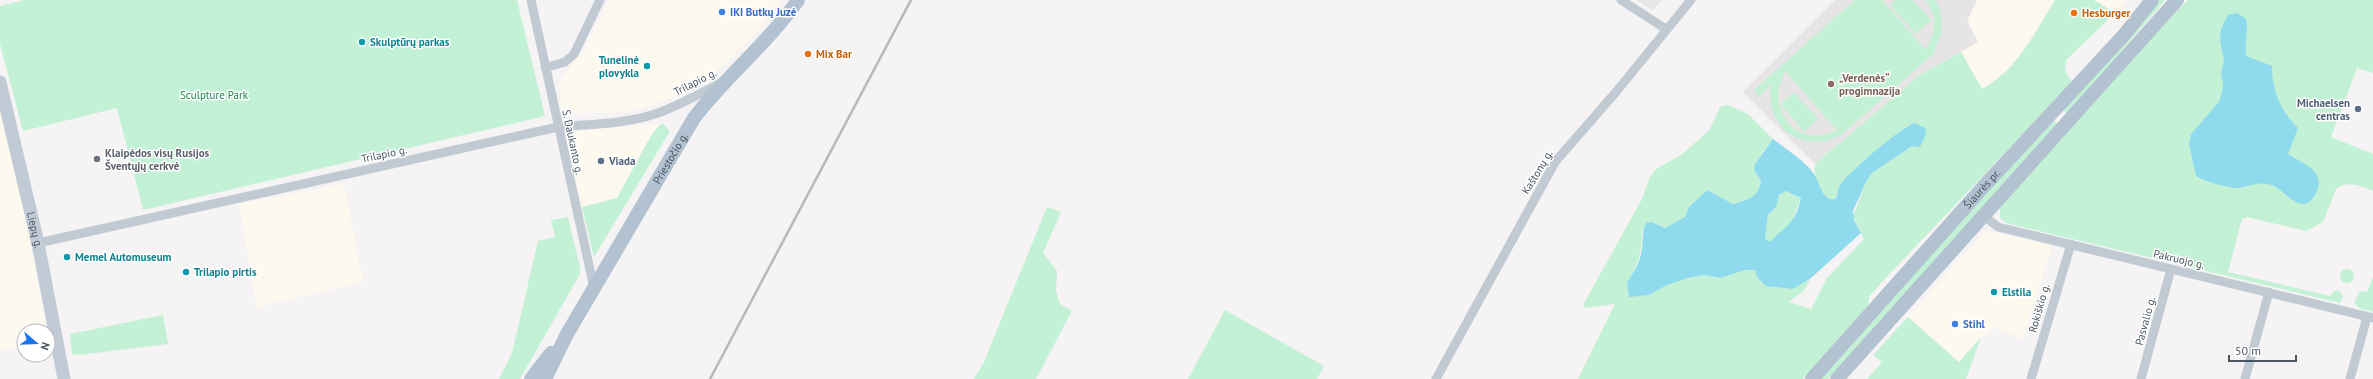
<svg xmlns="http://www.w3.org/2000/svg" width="2373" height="379" viewBox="0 0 2373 379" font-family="'PT Sans',sans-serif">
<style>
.commercial{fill:#fdf9ef}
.education{fill:#e6e4e5}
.green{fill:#c3f1d5;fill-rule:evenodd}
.water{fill:#90daee;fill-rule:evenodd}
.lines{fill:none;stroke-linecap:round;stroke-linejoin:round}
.street{stroke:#c1cad2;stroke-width:9}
.secondary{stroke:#c1cbd6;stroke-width:13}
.primary{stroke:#b3c2d1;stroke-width:14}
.rail{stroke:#b5b8bd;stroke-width:2.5}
.shop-dot{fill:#3f7fe0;stroke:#fff;stroke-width:1.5}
.food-dot{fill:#e8710a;stroke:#fff;stroke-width:1.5}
.culture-dot{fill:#0f9aa8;stroke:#fff;stroke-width:1.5}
.education-dot{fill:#8d6e63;stroke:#fff;stroke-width:1.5}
.service-dot{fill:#5c6f8a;stroke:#fff;stroke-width:1.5}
.worship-dot{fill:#6b7280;stroke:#fff;stroke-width:1.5}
.labels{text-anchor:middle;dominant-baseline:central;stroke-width:3;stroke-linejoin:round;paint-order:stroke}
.shop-label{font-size:11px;font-weight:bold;fill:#366cbe;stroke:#fff;text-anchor:start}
.food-label{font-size:11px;font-weight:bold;fill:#c56008;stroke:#fff;text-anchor:start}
.culture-label{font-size:11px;font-weight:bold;fill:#0d838f;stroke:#fff;text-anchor:start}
.education-label{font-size:11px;font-weight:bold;fill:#785e54;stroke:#fff;text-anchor:start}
.street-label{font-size:11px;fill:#4a5661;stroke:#fff}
.park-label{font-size:11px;fill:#17864f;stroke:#fff}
.service-label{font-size:11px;font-weight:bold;fill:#4e5e75;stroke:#fff;text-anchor:end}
.worship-label{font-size:11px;font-weight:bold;fill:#5b616d;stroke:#fff;text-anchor:start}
</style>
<rect width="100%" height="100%" fill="#f5f3f3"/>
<path class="commercial" d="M609,0h172l-21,29 -34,33 -18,17 -21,14 -37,13 -26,6 -52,2 -5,-2 -7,-10 -1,-18 2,-6 21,-25z
M1977,0h78l-40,62 -17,19 -15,8 -22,-37 17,-10 -11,-21z
M2094,0h32l-11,13z
M0,111l25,106 22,114h-23v16l-24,4z
M662,123l-10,11 -35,64 -35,9 -16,-62 4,-10 3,-3 25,-3z
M344,184l19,98 -106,25 -18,-103z
M1989,231l63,14 -29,94 -30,-12 -34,35 -51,-45 76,-85z"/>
<path class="education" d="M1636,0h26l-9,10z
M1835,0h142l-10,21 11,21 -58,33 -105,89 -72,-72z"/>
<path class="green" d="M25,0h492l28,116 -402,94 -26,-102 -94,23 -23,-87v-38z
M1855,0h27l44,50c10,-17 12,-34 -1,-50h10l4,6 3,18 -1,10 -8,20 -92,81c-38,20 -77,-7 -70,-50l-12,11 -5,-6zM1785,72h1l51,58c-39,21 -74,-22 -52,-58z
M1896,0h17l18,20 -15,14 -26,-29z
M2055,0h39l21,13 -49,47 -1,11 7,11 -191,201 -12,14 -1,9 -65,73h-225l37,-75 -30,4 -2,-3 59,-106 8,-22 6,-8 25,-14 22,-19 7,-7 10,-22 8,-2 20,9 25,25 -11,14 -8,17 7,11c-3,17 -13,19 -28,23l-26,-14 -18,17 -4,10 -20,11 -13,-6 -10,9c0,20 -3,34 -15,51l22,13 18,-10 21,-7 16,-3 17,3 24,-8h10l38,19 18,-11 -7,12 -15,12 22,7 16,-31 37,-39 -11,-23 14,-36 5,-7 40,-27 -7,-19 -65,58 -5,14c-14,2 -22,-24 -20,-35l105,-89 41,-23 21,37c35,-19 53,-56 73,-89z
M2160,0h5l-97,114 -5,-4z
M2188,0h185v73l-16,-5 -26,69 42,17v37c-12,-5 -25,-11 -37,-2l-13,33 -17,9 -59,-14 -5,2 -14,53 102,24 4,-5h5l4,5 -3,7 -334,-80 -6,-5v-11l167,-186z
M1794,92l24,27 -14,12 -24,-27z
M2053,121l5,3 -19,22 -211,233h-8l85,-97z
M662,123l8,8 -76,126 -12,-50 35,-9 35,-64z
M1786,191l15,7 -11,28 -19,16 -3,-1 -3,-3 3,-23c9,-7 8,-22 18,-24z
M1047,207l14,5 -18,41 14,18 -1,20 4,13 12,7 -36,68h-62l10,-17z
M568,217l12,50v7l-60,105h-21l13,-26 26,-112 17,-4 -4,-17z
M2340 276a7 7 0 1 1 14 0a7 7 0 1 1-14 0Z
M2373,277v35l-14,-4 -5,-6 6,-11 7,1z
M1225,310l99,56 -7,13h-129z
M163,315l5,29 -89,11 -7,-1 -2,-20z
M1908,317l51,45 22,-25 -15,42h-99l15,-17 -9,-7z"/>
<path class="water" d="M2237,13l9,6c3,14 -2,25 0,37l26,10c0,25 8,44 26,62l-10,26c16,10 40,18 27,41 -3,4 -5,8 -11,9 -14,0 -23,-19 -37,-20 -13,-2 -21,4 -30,4 -9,0 -33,-7 -41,-12l-7,-32 2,-10 28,-32 3,-10 1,-8 -2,-10 3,-14 -4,-20 1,-11 7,-14z
M1914,123l11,5 1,6 -6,13 -8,-1 -40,27 -5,7 -14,31 1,9 7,13 -50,45 -18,11 -27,-3 -9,-9 -2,-7h-10l-24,8 -17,-3 -16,3 -21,7 -18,10 -20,2 -2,-15c6,-9 12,-17 14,-28 3,-11 0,-20 5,-31l6,-1 13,6 20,-11 4,-10 18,-17 26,14c15,-4 25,-6 28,-23l-7,-11 1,-6 18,-25c13,10 32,22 41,35 6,9 8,27 21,25 3,-4 2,-9 5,-14 11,-15 58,-55 74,-62zM1786,191l15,7c-6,26 -14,27 -30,43h-3l-3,-3 3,-23 8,-8 3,-12z"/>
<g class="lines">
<path class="street" d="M531,0l63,288
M1621,0l45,29
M545,68l20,-6 9,-8 26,-54
M1983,215l15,12 375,91
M38,243l520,-116c33,-3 69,-3 100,-14 22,-8 42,-19 62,-30
M1436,379l119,-217 61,-70 75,-92
M2031,379l40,-135
M2141,379l30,-110
M2245,379l24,-87
M2350,379l17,-62"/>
<path class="secondary" id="s1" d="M0,82l38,161 26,136"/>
<g class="primary">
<path d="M531,379l20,-26"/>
<path id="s2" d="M545,379l22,-45 127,-216c32,-42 74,-75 104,-118"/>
<path id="s3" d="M1812,379l173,-194 139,-150 28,-35"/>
<path d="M1837,379l340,-379"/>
</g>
<path class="rail" d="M710,379l201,-379"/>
</g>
<g class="shop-dot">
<circle cx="722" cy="12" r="4"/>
<circle cx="1955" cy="324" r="4"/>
</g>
<g class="food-dot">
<circle cx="2074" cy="13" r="4"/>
<circle cx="808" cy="54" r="4"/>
</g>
<g class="culture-dot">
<circle cx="362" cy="42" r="4"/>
<circle cx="647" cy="66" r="4"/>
<circle cx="67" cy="257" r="4"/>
<circle cx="186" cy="272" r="4"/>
<circle cx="1994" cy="292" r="4"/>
</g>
<circle class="education-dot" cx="1831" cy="84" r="4"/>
<g class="service-dot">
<circle cx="2358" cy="109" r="4"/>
<circle cx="601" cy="161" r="4"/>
</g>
<circle class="worship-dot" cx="97" cy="159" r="4"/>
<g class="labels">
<g class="shop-label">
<text x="730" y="12">IKI Butkų Juzė</text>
<text x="1963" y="324">Stihl</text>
</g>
<g class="food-label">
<text x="2082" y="13">Hesburger</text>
<text x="816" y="54">Mix Bar</text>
</g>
<g class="culture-label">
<text x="370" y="42">Skulptūrų parkas</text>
<text x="639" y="60" text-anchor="end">Tunelinė<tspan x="639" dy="13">plovykla</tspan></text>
<text x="75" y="257">Memel Automuseum</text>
<text x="194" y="272">Trilapio pirtis</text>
<text x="2002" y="292">Elstila</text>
</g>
<g class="education-label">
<text x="1839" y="78">„Verdenės“<tspan x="1839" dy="13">progimnazija</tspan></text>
</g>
<g class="street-label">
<text transform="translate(695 82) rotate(-27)">Trilapio g.</text>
<text transform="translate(573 142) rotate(78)">S. Daukanto g.</text>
<text transform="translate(384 154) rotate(-12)">Trilapio g.</text>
<text stroke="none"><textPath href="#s2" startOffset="254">Priestočio g.</textPath></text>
<text transform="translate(1537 172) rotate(-59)">Kaštonų g.</text>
<text stroke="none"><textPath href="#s3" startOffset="255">Šiaurės pr.</textPath></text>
<text stroke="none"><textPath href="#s1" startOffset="152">Liepų g.</textPath></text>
<text transform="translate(2179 259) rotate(13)">Pakruojo g.</text>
<text transform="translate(2039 308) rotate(-74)">Rokiškio g.</text>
<text transform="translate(2145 321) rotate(-75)">Pasvalio g.</text>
</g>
<g class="park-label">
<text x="214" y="95">Sculpture Park</text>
</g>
<g class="service-label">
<text x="2350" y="103">Michaelsen<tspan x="2350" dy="13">centras</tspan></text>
<text x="609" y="161" text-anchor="start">Viada</text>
</g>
<g class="worship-label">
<text x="105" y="153">Klaipėdos visų Rusijos<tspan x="105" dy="13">Šventųjų cerkvė</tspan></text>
</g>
</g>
<g transform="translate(36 343) rotate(109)"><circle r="19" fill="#ffffff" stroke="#b7bbc0"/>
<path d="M0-3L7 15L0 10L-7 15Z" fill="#1a73e8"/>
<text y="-6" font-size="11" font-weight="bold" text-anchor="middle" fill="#4a5661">N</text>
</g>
<path d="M2229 355v6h67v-6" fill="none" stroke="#4a5661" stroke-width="2"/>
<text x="2235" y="355" font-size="12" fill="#4a5661" stroke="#ffffff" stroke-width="3" paint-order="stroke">50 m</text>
</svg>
